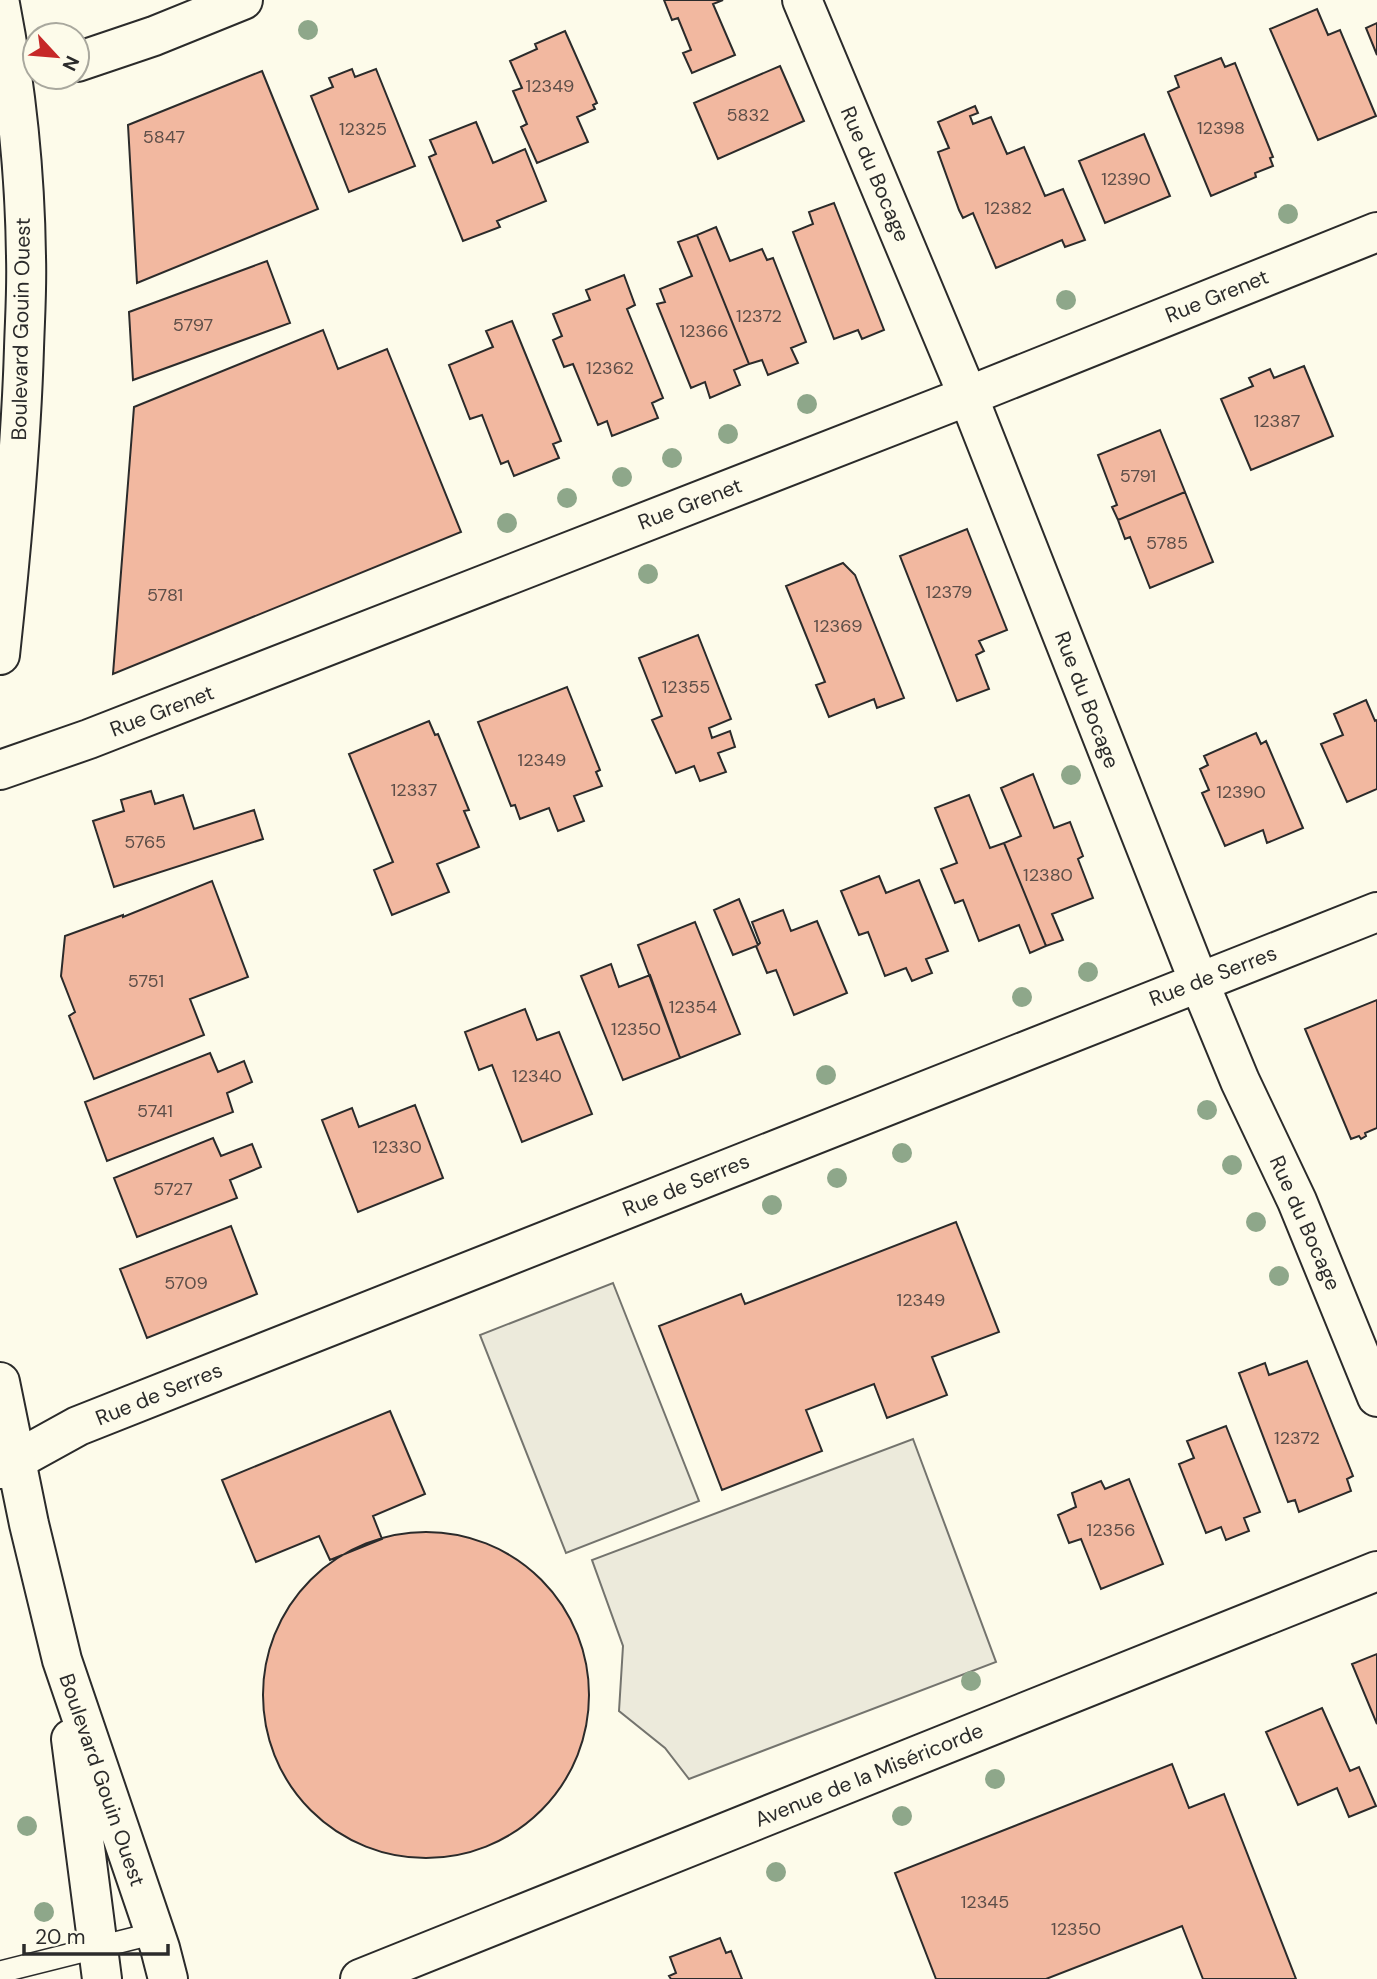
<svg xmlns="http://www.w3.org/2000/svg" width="1377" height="1979" viewBox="0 0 1377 1979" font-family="'DM Sans',sans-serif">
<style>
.parking{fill:#eceadb;stroke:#74746e;stroke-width:2}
.building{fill:#f2b8a0;stroke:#2b2b2b;stroke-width:2}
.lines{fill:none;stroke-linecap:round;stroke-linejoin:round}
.service-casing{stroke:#2b2b2b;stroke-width:24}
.minor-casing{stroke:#2b2b2b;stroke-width:42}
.tertiary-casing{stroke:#2b2b2b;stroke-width:42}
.service{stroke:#fdfbea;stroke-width:21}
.minor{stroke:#fdfbea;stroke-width:38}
.tertiary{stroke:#fdfbea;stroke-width:38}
.tree{fill:#8ea78a}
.labels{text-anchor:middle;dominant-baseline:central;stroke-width:5;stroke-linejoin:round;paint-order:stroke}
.number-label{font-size:18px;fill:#5d4e48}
.street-label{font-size:21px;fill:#2b2b2b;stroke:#fdfbea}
</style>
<rect width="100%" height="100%" fill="#fdfbea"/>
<path class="parking" d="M613,1283l86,218 -133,52 -86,-218z
M913,1439l83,223 -307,117 -24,-31 -46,-37 4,-65 -31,-86z"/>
<path class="building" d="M664,0h59l-10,4 22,51 -43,18 -9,-20 8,-3 -13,-32 -6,2z
M1317,9l11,26 12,-5 36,86 -58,24 -48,-111z
M1377,23v32l-11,-27z
M565,31l32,72 -4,2 2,4 -18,8 11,25 -51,21 -16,-36 6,-3 -14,-33 9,-3 -12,-27 27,-12 -2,-5z
M1221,58l4,9 10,-4 38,94 -3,1 3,8 -18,7 1,4 -45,19 -43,-104 11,-5 -4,-11z
M780,66l24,55 -86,38 -24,-56z
M352,69l3,8 21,-8 39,97 -66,26 -38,-96 22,-9 -4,-9z
M262,71l56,138 -181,74 -9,-158z
M975,106l3,7 -8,3 3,8 18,-7 16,37 17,-7 21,49 18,-7 22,51 -20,7 -3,-7 -66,28 -23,-55 -10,5 -4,-8 -21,-58 11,-4 -11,-26z
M476,122l17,41 32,-14 21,52 -49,20 3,6 -37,14 -34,-84 7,-3 -6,-14z
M1144,134l26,62 -65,27 -26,-62z
M834,203l50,127 -22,9 -4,-9 -24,9 -41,-107 20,-8 -4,-12z
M716,227l14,34 32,-12 5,11 6,-2 33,84 -15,6 7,15 -30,12 -6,-15 -13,4 -52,-129z
M697,235l52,129 -15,6 6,15 -30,13 -5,-16 -14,6 -34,-84 8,-2 -5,-13 32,-13 -14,-34z
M267,261l23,62 -157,57 -4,-68z
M624,275l11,30 -8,4 36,89 -11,5 6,15 -46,18 -5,-15 -9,4 -25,-61 -9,3 -11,-27 9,-4 -9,-22 37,-14 -4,-10z
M512,321l49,120 -8,3 6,14 -45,18 -6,-15 -7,3 -19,-49 -12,4 -21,-54 44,-18 -7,-16z
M323,330l15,39 49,-20 74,183 -348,142 21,-267z
M1304,366l29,70 -82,34 -30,-71 32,-13 -4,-8 21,-9 4,9z
M1160,430l25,62 -67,28 -6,-13 5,-2 -19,-50z
M1185,492l28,70 -63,26 -20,-51 -5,2 -7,-19z
M967,529l40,101 -28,11 5,10 -8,4 13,34 -32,12 -57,-145z
M843,563l12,12 49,123 -27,10 -3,-9 -45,18 -13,-32 9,-3 -39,-96z
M698,635l33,84 -22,9 3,10 18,-7 5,16 -17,6 8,19 -26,9 -6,-15 -18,7 -24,-53 10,-4 -23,-58z
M567,687l33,83 -4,2 6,14 -28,10 10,25 -26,10 -9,-23 -29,11 -5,-14 -4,1 -33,-84z
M1366,700l9,21 2,-1v69l-30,13 -26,-58 22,-9 -9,-21z
M429,721l6,14 3,-1 31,76 -5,1 15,36 -42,17 12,28 -57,23 -18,-45 19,-8 -44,-108z
M1256,733l5,11 5,-3 37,87 -36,15 -4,-13 -38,16 -23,-53 7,-3 -9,-21 8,-4 -4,-9z
M1033,774l21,54 16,-6 13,34 -5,3 15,39 -41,16 11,26 -17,6 -42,-103 17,-7 -20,-48z
M151,791l4,13 28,-9 11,34 60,-19 9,29 -149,48 -21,-66 31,-10 -3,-11z
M969,795l21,53 14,-5 42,103 -16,7 -11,-28 -40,16 -16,-41 -8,3 -14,-34 16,-6 -22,-55z
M879,876l7,17 33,-13 29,71 -22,8 6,14 -20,8 -6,-13 -21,8 -17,-44 -9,3 -18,-44z
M212,881l36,96 -58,22 14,36 -110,44 -25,-63 6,-4 -14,-36 4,-40 58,-21v2z
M739,899l19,46 2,-2 -8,-21 31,-12 8,21 26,-10 30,72 -53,22 -18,-45 -9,3 -11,-27 -23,9 -19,-45z
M695,922l45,112 -60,24 -42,-113z
M611,964l8,23 31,-12 30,83 -57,22 -42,-104z
M1377,1000v128l-12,5 1,3 -5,3 -2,-3 -8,3 -46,-110z
M525,1009l12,31 22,-8 33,82 -70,28 -30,-77 -13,5 -14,-38z
M210,1053l8,19 26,-11 8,21 -25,11 6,19 -126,49 -22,-59z
M415,1105l28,73 -85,34 -36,-92 30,-12 7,19z
M213,1138l8,18 31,-12 9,23 -31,13 7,18 -100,39 -23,-59z
M956,1222l43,110 -67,25 15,38 -60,23 -13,-34 -68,26 16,41 -100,39 -63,-164 82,-32 4,10z
M231,1226l26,68 -110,44 -27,-69z
M1307,1361l46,115 -6,3 4,12 -52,21 -4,-12 -7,2 -49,-129 26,-10 4,12z
M390,1411l35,83 -52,22 9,23 -52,21 -11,-24 -63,26 -34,-82z
M1226,1426l34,86 -16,6 5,13 -23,9 -5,-13 -15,6 -27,-69 15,-6 -7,-17z
M1129,1479l34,85 -62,25 -20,-50 -12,4 -11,-28 18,-8 -4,-14 29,-12 4,8z
M263 1695a163 163 0 1 1 326 0a163 163 0 1 1-326 0Z
M1377,1654v70l-25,-60z
M1322,1708l28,63 9,-4 17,39 -27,11 -12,-29 -39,17 -32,-73z
M1172,1764l17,44 35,-14 72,185h-93l-21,-53 -136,53h-110l-41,-106z
M720,1938l6,15 5,-2 11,28h-71l-2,-3 7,-3 -6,-16z"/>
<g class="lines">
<g class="service-casing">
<path id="service" d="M0,1972l155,-39"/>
</g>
<g class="minor-casing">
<path id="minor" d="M802,0l166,396 231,586 41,99 57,120 80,196
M77,62l77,-26 89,-36
M0,770l89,-31 879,-343 409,-164
M0,1469l78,-43 1299,-514
M360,1979l1017,-408"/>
</g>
<g class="tertiary-casing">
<path id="tertiary" d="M0,4c16,83 25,168 26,253 1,30 -1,60 -2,91 -3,102 -13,205 -24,307
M0,1382l29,142 33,136 98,288 8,31
M71,1739l31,240"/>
</g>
<use href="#service" class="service"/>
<use href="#minor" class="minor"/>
<use href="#tertiary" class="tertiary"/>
</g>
<g class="tree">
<circle cx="308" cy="30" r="10"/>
<circle cx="1288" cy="214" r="10"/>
<circle cx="1066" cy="300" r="10"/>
<circle cx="807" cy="404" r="10"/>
<circle cx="728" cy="434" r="10"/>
<circle cx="672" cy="458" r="10"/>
<circle cx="622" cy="477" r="10"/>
<circle cx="567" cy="498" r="10"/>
<circle cx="507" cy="523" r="10"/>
<circle cx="648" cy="574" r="10"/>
<circle cx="1071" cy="775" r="10"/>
<circle cx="1088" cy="972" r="10"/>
<circle cx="1022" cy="997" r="10"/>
<circle cx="826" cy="1075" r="10"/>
<circle cx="1207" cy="1110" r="10"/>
<circle cx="902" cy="1153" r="10"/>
<circle cx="1232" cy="1165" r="10"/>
<circle cx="837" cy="1178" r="10"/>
<circle cx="772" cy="1205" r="10"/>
<circle cx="1256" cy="1222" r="10"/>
<circle cx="1279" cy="1276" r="10"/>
<circle cx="971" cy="1681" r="10"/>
<circle cx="995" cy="1779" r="10"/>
<circle cx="902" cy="1816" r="10"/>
<circle cx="27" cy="1826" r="10"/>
<circle cx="776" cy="1872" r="10"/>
<circle cx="44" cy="1912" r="10"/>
</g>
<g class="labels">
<g class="number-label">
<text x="550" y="86">12349</text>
<text x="748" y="115">5832</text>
<text x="1221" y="128">12398</text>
<text x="363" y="129">12325</text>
<text x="164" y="137">5847</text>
<text x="1126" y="179">12390</text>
<text x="1008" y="208">12382</text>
<text x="759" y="316">12372</text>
<text x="193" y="325">5797</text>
<text x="704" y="331">12366</text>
<text x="610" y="368">12362</text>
<text x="1277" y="421">12387</text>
<text x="1138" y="476">5791</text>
<text x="1167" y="543">5785</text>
<text x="949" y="592">12379</text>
<text x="165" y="595">5781</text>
<text x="838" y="626">12369</text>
<text x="686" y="687">12355</text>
<text x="542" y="760">12349</text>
<text x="414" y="790">12337</text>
<text x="1241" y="792">12390</text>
<text x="145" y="842">5765</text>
<text x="1048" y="875">12380</text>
<text x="146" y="981">5751</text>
<text x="693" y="1007">12354</text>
<text x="636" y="1029">12350</text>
<text x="537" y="1076">12340</text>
<text x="155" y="1111">5741</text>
<text x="397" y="1147">12330</text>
<text x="173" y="1189">5727</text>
<text x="186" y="1283">5709</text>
<text x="921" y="1300">12349</text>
<text x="1297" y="1438">12372</text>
<text x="1111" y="1530">12356</text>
<text x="985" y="1902">12345</text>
<text x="1076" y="1929">12350</text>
</g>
<g class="street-label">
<text transform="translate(875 174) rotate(67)">Rue du Bocage</text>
<text transform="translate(1217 296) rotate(-22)">Rue Grenet</text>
<text transform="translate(21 329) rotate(-89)">Boulevard Gouin Ouest</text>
<text transform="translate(690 504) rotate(-21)">Rue Grenet</text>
<text transform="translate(1087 700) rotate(69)">Rue du Bocage</text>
<text transform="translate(162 711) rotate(-21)">Rue Grenet</text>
<text transform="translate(1213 976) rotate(-21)">Rue de Serres</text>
<text transform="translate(686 1185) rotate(-22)">Rue de Serres</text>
<text transform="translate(1305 1223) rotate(66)">Rue du Bocage</text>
<text transform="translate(159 1394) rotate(-22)">Rue de Serres</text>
<text transform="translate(869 1775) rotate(-22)">Avenue de la Miséricorde</text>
<text transform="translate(102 1780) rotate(71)">Boulevard Gouin Ouest</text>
</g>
</g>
<g transform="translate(56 56) rotate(116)"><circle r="33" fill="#fdfbea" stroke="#a9a89e" stroke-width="2"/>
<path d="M0-5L12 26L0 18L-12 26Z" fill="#c62828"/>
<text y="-10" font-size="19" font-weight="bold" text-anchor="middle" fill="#2b2b2b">N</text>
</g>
<path d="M24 1944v10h144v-10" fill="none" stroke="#2b2b2b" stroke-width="3.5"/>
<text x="35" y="1944" font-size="21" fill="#2b2b2b" stroke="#fdfbea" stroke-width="5" paint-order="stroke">20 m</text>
</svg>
